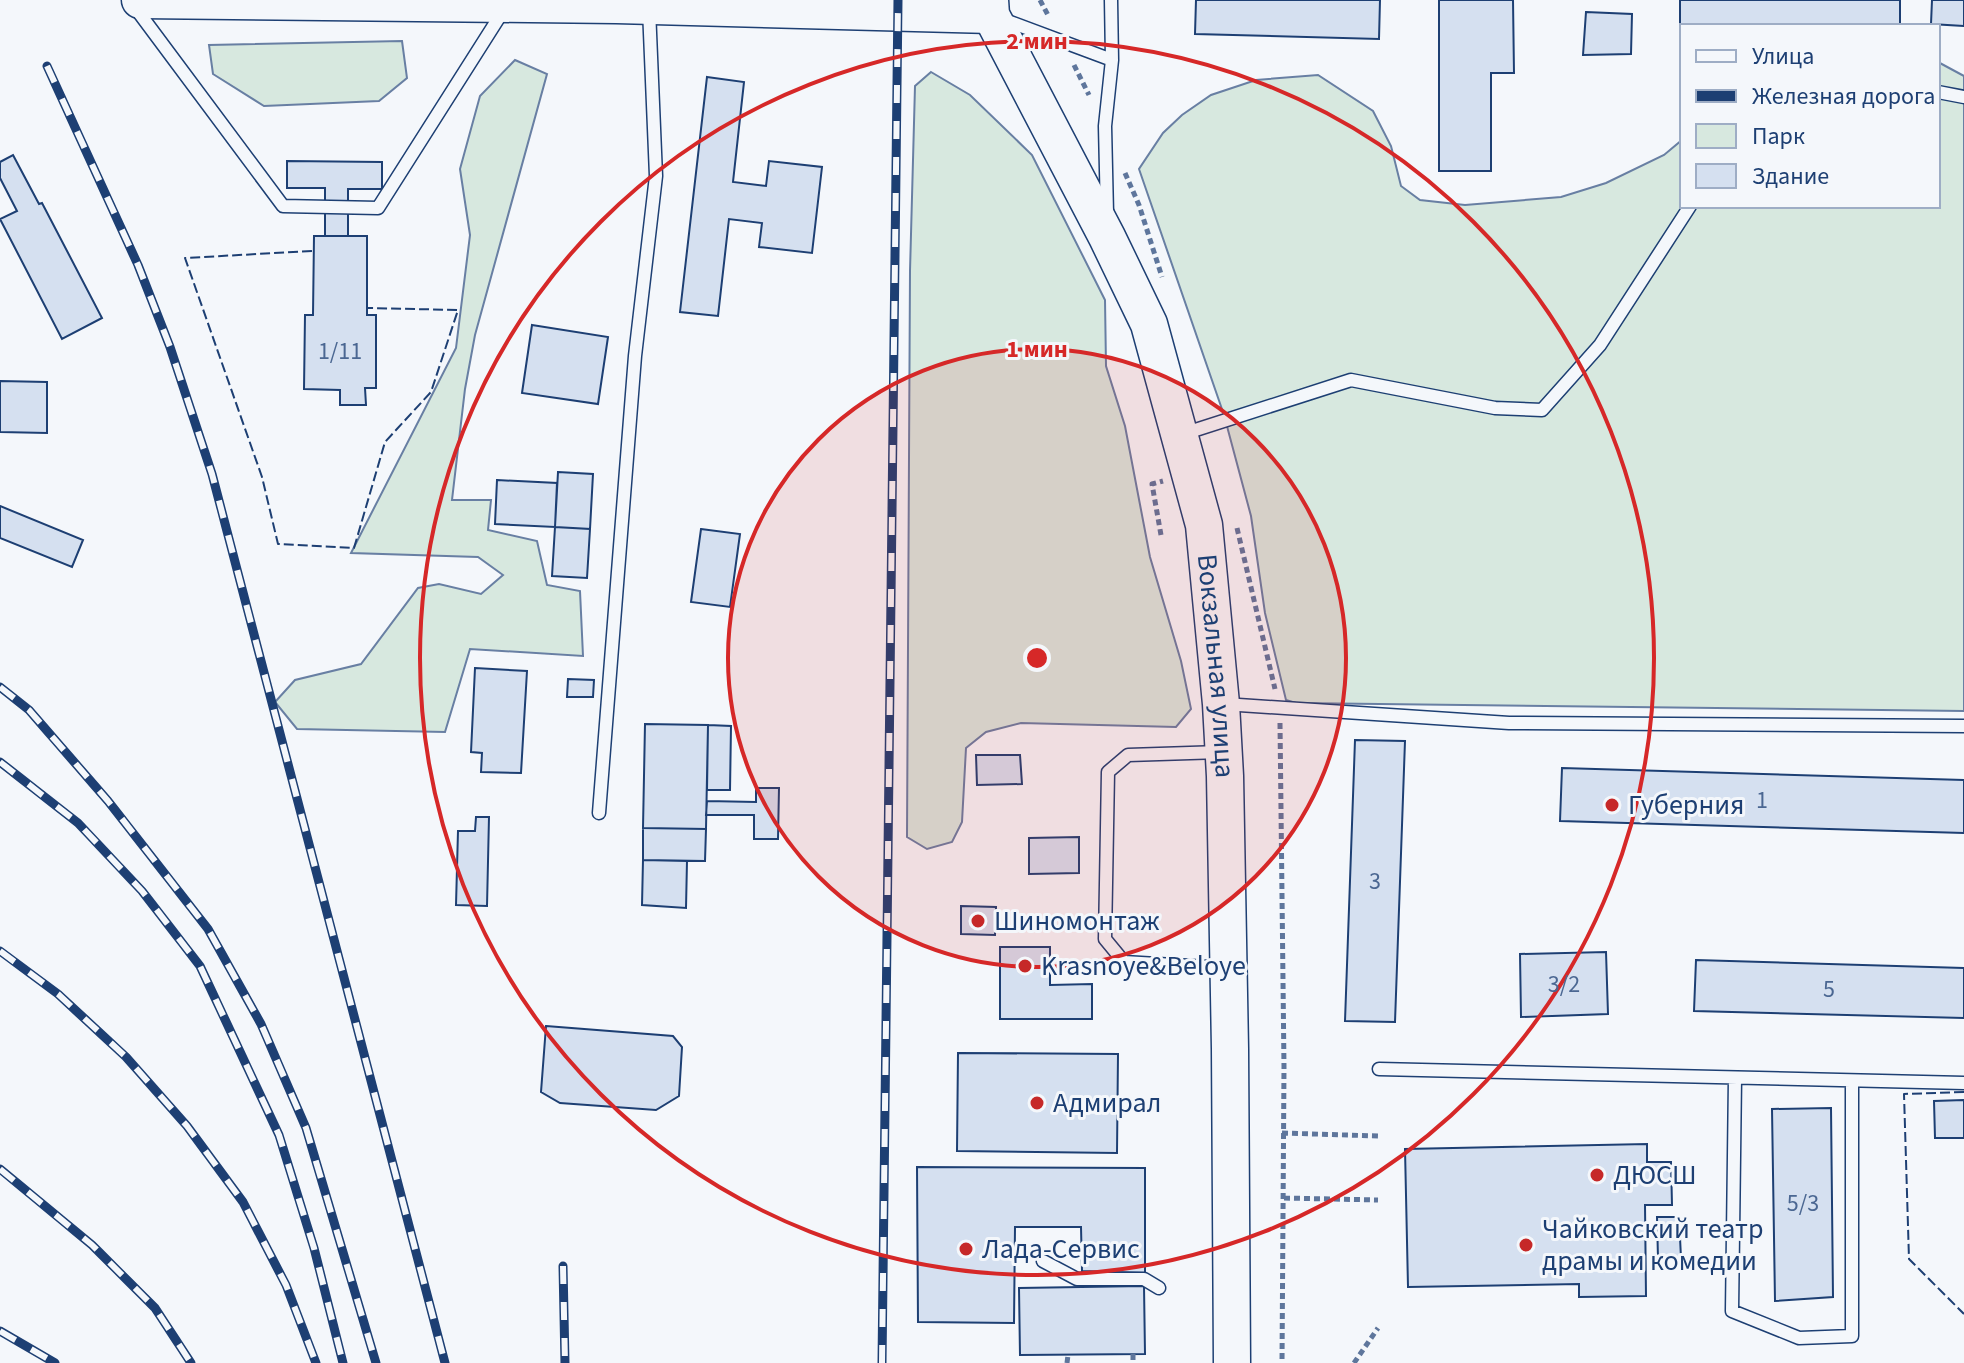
<svg xmlns="http://www.w3.org/2000/svg" width="1964" height="1363" viewBox="0 0 1964 1363" font-family="'Source Sans 3',sans-serif">
<style>
.green{fill:#d7e8df;stroke:#687fa3;stroke-width:2}
.building{fill:#d5e0f0;stroke:#1d3f73;stroke-width:2}
.lines{fill:none;stroke-linecap:round;stroke-linejoin:round}
.lane-casing{stroke:#1d3f73;stroke-width:15}
.primary-casing{stroke:#1d3f73;stroke-width:39}
.path{stroke:#5e769c;stroke-width:5;stroke-dasharray:6 4;stroke-linecap:butt}
.lane{stroke:#f4f7fb;stroke-width:12}
.primary{stroke:#f4f7fb;stroke-width:36}
.rail-casing{stroke:#1d3f73;stroke-width:9}
.rail{stroke:#f4f7fb;stroke-width:6;stroke-dasharray:18;stroke-linecap:butt}
.fence{stroke:#1d3f73;stroke-width:2;stroke-dasharray:10 4;stroke-linecap:butt}
.ring{fill:none;stroke:#d62828;stroke-width:4}
.poi-dot{fill:#c62828;stroke:#f4f7fb;stroke-width:3}
.labels{text-anchor:middle;dominant-baseline:central;stroke-width:6;stroke-linejoin:round;paint-order:stroke}
.number-label{font-size:24px;fill:#4b6792}
.street-label{font-size:28px;fill:#1d3f73;stroke:#f4f7fb}
.poi-label{font-size:28px;fill:#1d3f73;stroke:#f4f7fb;text-anchor:start}
.centre{fill:#d62828;stroke:#f4f7fb;stroke-width:4}
.ring-label{font-size:24px;text-anchor:middle;font-weight:bold;fill:#d62828;stroke:#f4f7fb;stroke-width:6;stroke-linejoin:round;paint-order:stroke}
</style>
<rect width="100%" height="100%" fill="#f4f7fb"/>
<path class="green" d="M402,41l5,37 -28,23 -115,5 -51,-32 -4,-29z
M515,60l32,14 -72,261 -10,54 -13,111h39l-3,30 49,11 10,44 33,6 3,65 -113,-7 -25,83 -148,-3 -22,-27 20,-22 66,-16 57,-76 21,-4 42,10 22,-19 -25,-18 -127,-4 105,-205 14,-113 -10,-66 20,-73z
M1938,62l26,14v635l-668,-8 -10,-3 -21,-87 -14,-97 -27,-101 -85,-246 24,-36 19,-18 29,-20 45,-15 62,-5 55,36 18,35 10,40 19,14 45,5 96,-8 45,-14 58,-28 18,-15v66h256z
M931,72l39,23 62,60 73,145 1,66 19,60 25,131 31,104 10,48 -15,18 -155,-4 -35,9 -20,16 -4,74 -10,20 -25,7 -20,-12 3,-566 5,-185z"/>
<path class="building" d="M1196,0h184l-1,39 -184,-5z
M1439,0h74l1,73h-23v98h-52z
M1680,0h220v26l-220,-1z
M1932,0h32v26l-33,-2z
M1586,12l46,2 -1,40 -48,1z
M707,77l37,5 -11,100 33,4 3,-25 53,6 -10,86 -53,-6 3,-24 -33,-4 -11,97 -38,-4z
M13,155l26,49 3,-1 60,115 -40,21 -62,-120 17,-8 -17,-33v-16z
M287,161l95,1v27h-34v47h-23v-48h-38z
M314,236h53v79h9v73h-11l1,17h-26v-15l-36,-1 1,-74h8z
M532,325l76,12 -10,67 -76,-11z
M0,381l47,1v51l-47,-1z
M558,472l35,2 -3,55 -35,-2z
M497,480l60,3 -2,44 -60,-3z
M0,506l83,34 -11,27 -72,-29z
M555,527l35,2 -3,49 -35,-2z
M701,529l39,5 -10,73 -39,-5z
M475,668l52,3 -6,102 -40,-1 1,-19 -11,-1z
M568,679l26,1 -1,17h-26z
M645,724l63,1 -2,104 -63,-1z
M708,725l23,1 -1,64h-23z
M1355,740l50,1 -10,281 -50,-1z
M976,755h44l2,29 -45,1z
M1562,768l402,12v53l-404,-12z
M756,788h23l-1,51h-24v-24h-48l1,-14 49,1z
M476,817h13l-2,89 -31,-1 2,-74h17z
M643,828l63,1 -1,32 -62,-1z
M1079,837v36l-50,1v-36z
M643,860l44,1 -1,47 -44,-3z
M961,906l35,1 -1,28 -34,-1z
M1000,947h50v38l42,-1v35h-92z
M1606,952l2,62 -87,3 -1,-63z
M1696,960l268,8v50l-270,-7z
M546,1026l127,10 9,11 -3,49 -23,14 -96,-7 -19,-11z
M958,1053l160,1 -1,99 -160,-2z
M1964,1100v38h-29l-1,-37z
M1831,1108l2,189 -58,4 -3,-192z
M1647,1144v18h24l1,43h-27l1,91 -67,1v-13l-171,3 -3,-138z
M917,1167l228,1v105l-63,-2 -1,-44h-66l-1,96 -96,-1z
M1657,1217h22l2,41 -23,1z
M1144,1286l1,68 -125,1 -1,-67z"/>
<g class="lines">
<g class="lane-casing">
<path id="lane" d="M134,6l149,200 95,2 127,-200
M1002,19l110,41
M1938,92l26,5
M1107,214l-2,-88 7,-66 -1,-60
M1183,434l168,-54 144,28 47,2 58,-65 90,-139
M1224,704l285,19 455,3
M1221,752l-93,3 -20,17 -3,167 19,23 101,6
M599,813l36,-457 21,-180 -7,-167
M1379,1069l585,14
M1735,1078l-3,233 67,27 53,-2v-255
M1043,1261l34,18h67l15,9"/>
</g>
<g class="primary-casing">
<g id="primary">
<path d="M140,0l476,5 375,10"/>
<path id="s1" d="M990,0l1,15 116,222 42,87 55,201 17,179 4,72 5,273 2,314"/>
</g>
</g>
<path class="path" d="M1040,0l9,17
M1074,65l15,30
M1125,173l14,32 23,72
M1237,528l38,161
M1161,535l-9,-51 11,-3
M1280,723l4,344 -2,296
M1282,1133l96,3
M1284,1198l94,2
M1133,1354v9
M1067,1363l1,-8
M1354,1363l24,-35"/>
<use href="#lane" class="lane"/>
<use href="#primary" class="primary"/>
<g class="rail-casing">
<path id="rail" d="M47,66l91,199 32,82 42,127 233,889
M0,687l29,23 79,91 100,128 53,95 45,104 70,235
M0,762l78,61 64,68 58,75 79,169 35,113 29,115
M0,951l58,43 68,63 61,69 56,76 43,83 30,78
M0,1169l92,76 63,63 36,55
M563,1266l2,97
M0,1331l55,32
M882,1363l16,-1363"/>
</g>
<use href="#rail" class="rail"/>
<path class="fence" d="M312,251l-127,7 77,219 16,67 76,4 31,-106 46,-50 27,-82 -90,-2
M1964,1092l-60,2 5,165 55,55"/>
</g>
<circle cx="1037" cy="658" r="309" fill="#d62828" fill-opacity=".12"/>
<g class="ring">
<circle cx="1037" cy="658" r="309"/>
<circle cx="1037" cy="658" r="617"/>
</g>
<g class="poi-dot">
<circle cx="1612" cy="805" r="8"/>
<circle cx="978" cy="921" r="8"/>
<circle cx="1025" cy="966" r="8"/>
<circle cx="1037" cy="1103" r="8"/>
<circle cx="1597" cy="1175" r="8"/>
<circle cx="1526" cy="1245" r="8"/>
<circle cx="966" cy="1249" r="8"/>
</g>
<g class="labels">
<g class="number-label">
<text x="340" y="351">1/11</text>
<text x="1762" y="800">1</text>
<text x="1375" y="881">3</text>
<text x="1564" y="984">3/2</text>
<text x="1829" y="989">5</text>
<text x="1803" y="1203">5/3</text>
</g>
<g class="street-label">
<text stroke="none"><textPath href="#s1" startOffset="712">Вокзальная улица</textPath></text>
</g>
<g class="poi-label">
<text x="1628" y="805">Губерния</text>
<text x="994" y="921">Шиномонтаж</text>
<text x="1041" y="966">Krasnoye&amp;Beloye</text>
<text x="1053" y="1103">Адмирал</text>
<text x="1613" y="1175">ДЮСШ</text>
<text x="1542" y="1229">Чайковский театр<tspan x="1542" dy="32">драмы и комедии</tspan></text>
<text x="982" y="1249">Лада-Сервис</text>
</g>
</g>
<circle cx="1037" cy="658" r="12" class="centre"/>
<g class="ring-label">
<text x="1037" y="49">2 мин</text>
<text x="1037" y="357">1 мин</text>
</g>
<rect x="1680" y="24" width="260" height="184" fill="#f4f7fb" stroke="#9eadc5" stroke-width="2"/>
<rect x="1696" y="50" width="40" height="12" fill="#f4f7fb" stroke="#9eadc5" stroke-width="2"/>
<text x="1752" y="64" font-size="24" fill="#1d3f73">Улица</text>
<rect x="1696" y="90" width="40" height="12" fill="#1d3f73" stroke="#9eadc5" stroke-width="2"/>
<text x="1752" y="104" font-size="24" fill="#1d3f73">Железная дорога</text>
<rect x="1696" y="124" width="40" height="24" fill="#d7e8df" stroke="#9eadc5" stroke-width="2"/>
<text x="1752" y="144" font-size="24" fill="#1d3f73">Парк</text>
<rect x="1696" y="164" width="40" height="24" fill="#d5e0f0" stroke="#9eadc5" stroke-width="2"/>
<text x="1752" y="184" font-size="24" fill="#1d3f73">Здание</text>
</svg>
